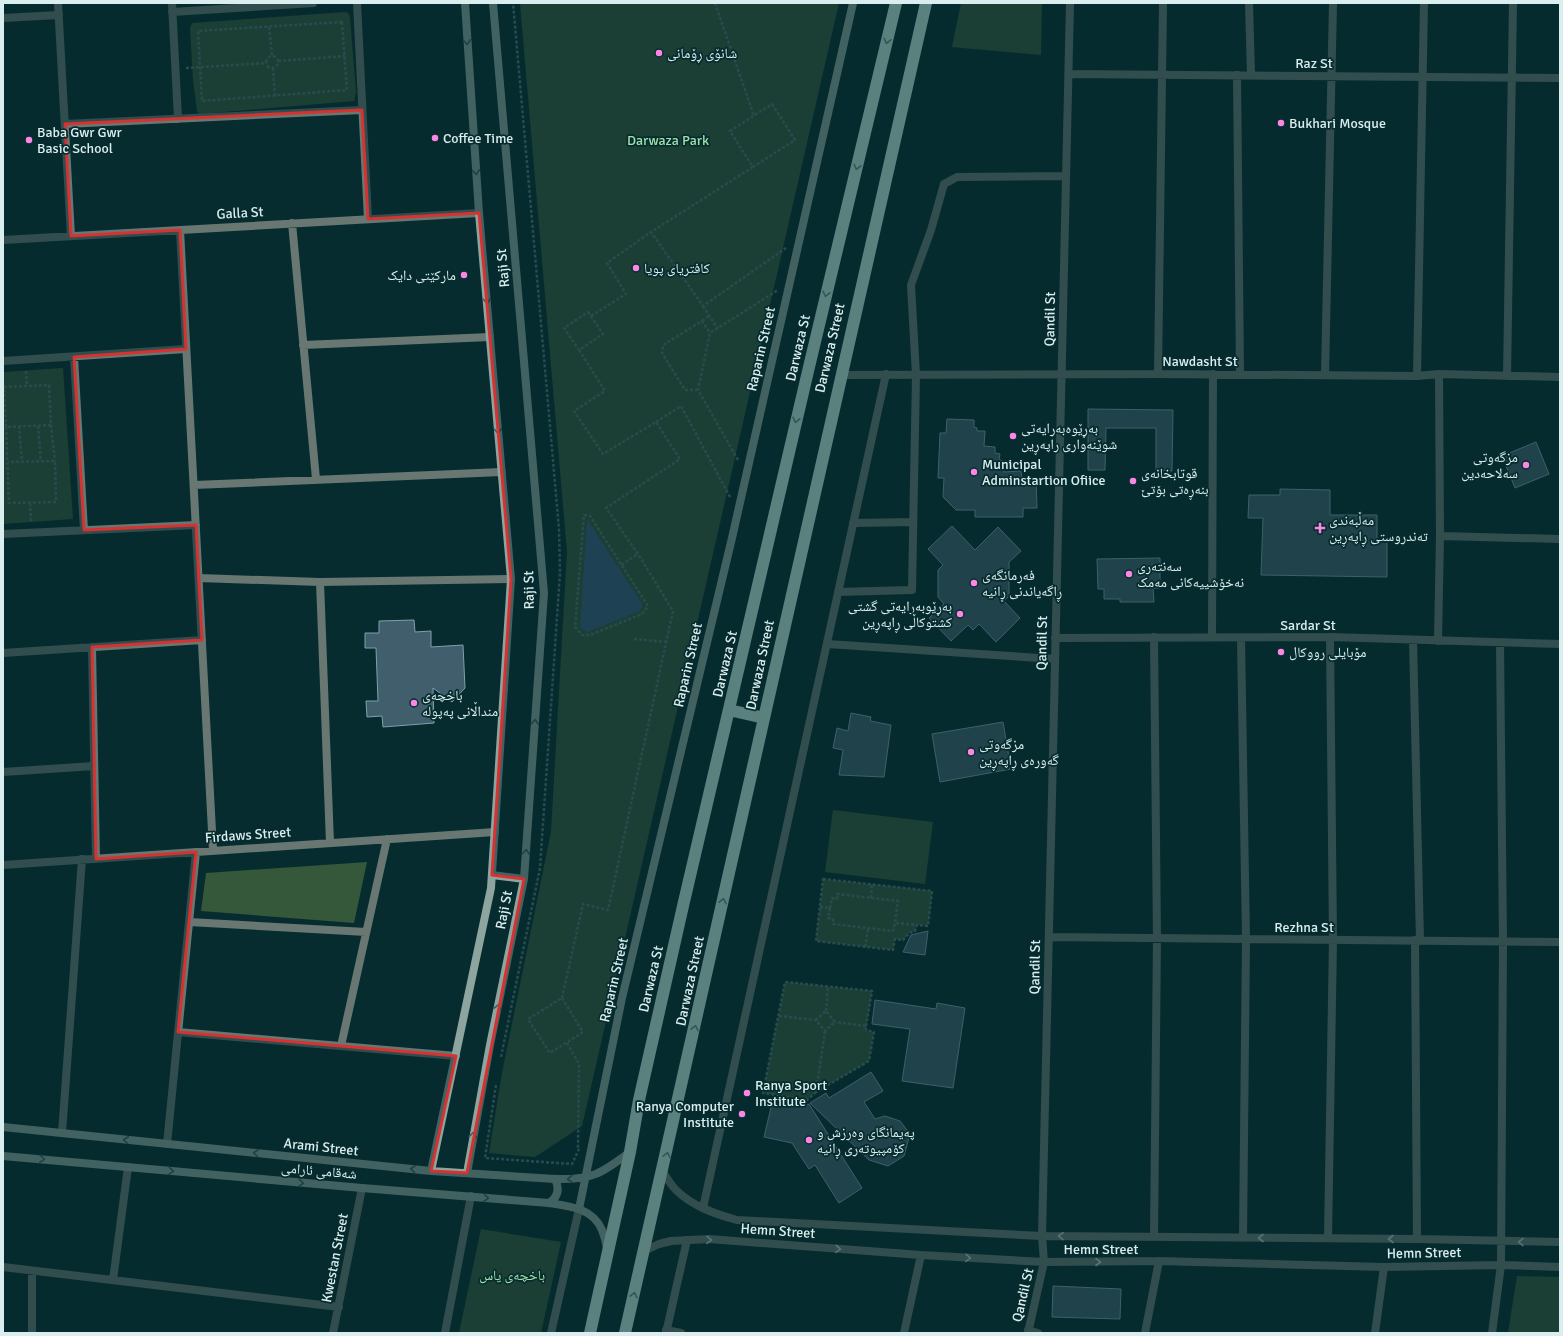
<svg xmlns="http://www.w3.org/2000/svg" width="1563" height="1336" viewBox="0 0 1563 1336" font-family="Signika,'Noto Naskh Arabic',sans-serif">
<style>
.green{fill:#35583a}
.water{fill:#3e5b81}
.building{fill:#405e6c;stroke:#80a0af}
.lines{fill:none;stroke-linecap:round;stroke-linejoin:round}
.path{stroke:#537274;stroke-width:2.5;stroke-dasharray:3 2;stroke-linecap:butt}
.lane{stroke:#687772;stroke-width:8}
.street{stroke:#687772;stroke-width:8}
.secondary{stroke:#8da59e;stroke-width:8}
.highway{stroke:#c4e9de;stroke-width:12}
.oneway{stroke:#658a86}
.oneway2{stroke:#3c5c5b}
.oneway3{stroke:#b8caca}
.marked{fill:none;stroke:#d63232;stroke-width:3;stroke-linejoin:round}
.poi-dot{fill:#fc86e3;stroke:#062c2f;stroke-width:1.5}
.labels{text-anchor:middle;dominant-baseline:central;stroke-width:3.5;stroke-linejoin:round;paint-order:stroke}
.poi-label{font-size:14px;fill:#dbeeef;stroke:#062c2f;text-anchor:start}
.street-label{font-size:14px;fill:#dbeeef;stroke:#062c2f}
.park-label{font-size:14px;fill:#a0e0a9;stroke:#062c2f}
</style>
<rect width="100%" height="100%" fill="#062c2f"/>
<path class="green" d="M520,3h319l-257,1123 -47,31 -46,-4 13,-80 49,-241 16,-280z
M961,3h81l-1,52 -89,-8z
M346,12l3,2 1,4 6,74 -2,9 -154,13 -3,-3 -4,-31 -3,-52 2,-5z
M63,368l10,151 -70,5v-152z
M833,810l100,12 -8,62 -100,-12z
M367,862l-13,61 -153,-12 5,-38z
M823,879l109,12 -4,35 -11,-1 -2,6 -6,2 -6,7 -8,-1 -2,11 -77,-9z
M785,982l87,9 -6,39 8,2 -5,29 -53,31 -9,8 -44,-7z
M481,1229l80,13 -20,91h-82z
M1517,1276l43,1v56h-52z"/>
<path class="water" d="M587,519l56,86 -3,6 -53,21 -7,-4z"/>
<path class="building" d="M1088,409l85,1 -1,61 -16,-1v-42h-50l-1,42h-17z
M947,419l27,1v7l3,1v3h8l-1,15 11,1v6l5,1 -1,5 5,3v10l17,-1 1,7h14l1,30h-14v9h-48v-7h-19l-13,-13 1,-19h-6l2,-45h6z
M1536,442l13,32 -34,14 -13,-32z
M1280,489l50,1v25h47v24l10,1v37l-126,-2 2,-57h-15l1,-23h31z
M952,526l23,24 23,-23 23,24 -12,11v34l-5,5 16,17 -24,24 -17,-18 -6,6 -5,-5 -17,16 -22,-23 15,-14 -6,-7v-27l5,-5 -15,-16z
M1160,558v30h-7l1,14h-34v-3h-16v-10h-6l-1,-30z
M414,620l1,12 16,-1v16l32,-2 2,43 -13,14 -19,-14 1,35 -51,4 -1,-11 -15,1 -1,-16h12l-2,-53h-11v-15h14v-12z
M851,713l20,4 -1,4 21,4 -7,52 -45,-2 4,-25 -10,-2 4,-20 11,3z
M1003,722l8,47 -71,13 -8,-48z
M928,931l-3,24 -22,-3 8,-17z
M875,1000l61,9 1,-6 28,5 -12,80 -51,-7 8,-52 -38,-5z
M871,1072l12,19 -19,11 11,17 10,-3 15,5 10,13 -6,22 -16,10 -19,-6 -59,-57 16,-10 3,5z
M773,1099l32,7 4,-2 53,84 -23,15 -24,-38 -6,4 -17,-26 -28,-6z
M1053,1286l68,3 -1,30 -68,-2z"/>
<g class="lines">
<path class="path" d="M715,3l39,113
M342,22l5,68 -145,11 -4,-70z
M269,27l3,28
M266 62a6 6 0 1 1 12 0a6 6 0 1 1-12 0Z
M278,61l67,-5
M186,68l80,-5
M273,68l2,28
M772,104l23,36 -42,27 -23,-36z
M753,167l-102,65 52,74 83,-58
M703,306l15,23
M588,312l15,22 -24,16 -15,-22z
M591,316l35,-22 -19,-31 44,-31
M702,321l7,-5
M579,350l26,41 -31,20 29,43 53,-32 24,37 -74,49 32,46 -17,11
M26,371l1,15
M49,385l2,40 -45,2 -2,-40z
M698,390h-13l-23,-37 1,-8 39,-24 8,12
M656,422l25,-16 49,91
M51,425l4,36
M19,426l3,36
M38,426l3,35
M6,427l3,76 47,-1 -1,-41 -47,1
M738,460l-40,-70 12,-57 68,-43
M30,503l1,19
M584,515l6,1 58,90 -6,8 -52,21h-8l-7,-8z
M634,639l32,3
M823,879l109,12 -4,35 -11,-1 -2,6 -6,2 -6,7 -8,-1 -2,11 -77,-9z
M871,898l1,-14
M820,907l10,1 2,-10 5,1v-5l61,7 -3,22 22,2
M830,908l-2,10 5,1v5l60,7 2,-8
M865,947l3,-18
M562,998l21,-94 25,6 65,-299 -35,-57
M562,998l21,34 -33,21 -22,-34z
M826,1011l2,-24
M779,1016l37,4 9,11 10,-9 -9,-11 -10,9
M825,1031l-9,61 53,-31 5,-29 -8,-2v-4l-31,-4
M567,1043l12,21 -1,85
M501,1057l39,-189 20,-295 -1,-44 -46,-526
M496,1085l-11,73 87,6 7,-15
M816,1092l-9,8 -44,-7 22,-111 87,9 -6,35"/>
<path class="lane" d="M853,523l60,-1
M838,592l74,-2 4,-215
M703,1208l183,-834
M666,1333l21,-93"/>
<path class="street" d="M58,3l13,233
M172,3l6,116
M357,3l11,216
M1249,3l2,72
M172,12l141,-9
M3,18l56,-3
M1069,74l491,4
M1237,75l3,299
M65,124l297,-14
M292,223l24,256
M180,230l33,620
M3,240l476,-27
M303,345l187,-8
M74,357l10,173
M3,361l183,-12
M1158,374l5,-371
M840,375l318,-1 259,2 22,-2 121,3
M916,375l-5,-90 20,-55 13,-46 13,-7 109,-1
M1325,375l8,-372
M1417,376l7,-373
M1507,376l6,-373
M194,485l308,-13
M3,534l193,-9
M1440,536l120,3
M199,578l121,4 191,-3
M320,582l10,261
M1154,637l3,301 -3,299
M1212,637l1,-263
M1055,638l275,-1 230,7
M1241,638l5,301 -3,299
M1413,640l7,301
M1438,641l2,-105 -1,-162
M827,644l228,15
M92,647l4,212
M3,653l199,-13
M3,772l91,-6
M3,865l492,-33
M189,922l177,10
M1049,937l511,5
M1415,940l2,299
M178,1032l278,24
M341,1046l46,-207
M62,1133l20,-274
M167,1144l29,-292
M663,1172c4,6 8,13 13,18 16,16 39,24 61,30l305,16 375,3 143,3
M1328,1238l5,-298 -3,-303
M644,1251l15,-7 12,-3 38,-2 212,16 123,7 115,-1 225,6 117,-2 59,2
M3,1267l336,40
M32,1271v62
M113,1280l15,-113
M666,1330l15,3
M1028,1330l10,3
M333,1333l29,-145
M445,1333l26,-137
M551,1333l28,-124
M904,1333l17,-78
M1028,1333l16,-71 -2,-26 28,-1233
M1145,1333l14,-72
M1375,1333l9,-66
M1492,1333l9,-68 2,-323 -3,-299"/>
<path class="secondary" d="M492,875l32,4
M3,1127l428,44 124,8c37,1 46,-5 75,-27
M3,1156l359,32 187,15c20,3 44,5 53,27 2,5 4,12 5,18
M431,1171l60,-283 20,-309 -32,-366 -14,-210
M467,1173l23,-128 34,-166 20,-286 -51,-590
M549,1203c9,-6 11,-14 6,-24
M579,1209l43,-211 110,-460 121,-535"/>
<path class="highway" d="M729,710l35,8
M590,1333l40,-181 9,-52 44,-194 126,-539 87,-364
M625,1333c102,-443 197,-887 301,-1330"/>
</g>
<defs><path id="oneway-chevron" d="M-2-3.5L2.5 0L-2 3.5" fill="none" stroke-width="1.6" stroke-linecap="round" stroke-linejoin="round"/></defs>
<g class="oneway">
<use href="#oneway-chevron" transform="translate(887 41) rotate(103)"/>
<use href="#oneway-chevron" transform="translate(857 167) rotate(104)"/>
<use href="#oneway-chevron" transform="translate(826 294) rotate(104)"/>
<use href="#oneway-chevron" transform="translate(796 420) rotate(103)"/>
<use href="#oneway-chevron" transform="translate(723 901) rotate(-78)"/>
<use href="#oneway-chevron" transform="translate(695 1028) rotate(-78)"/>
<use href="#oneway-chevron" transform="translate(667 1155) rotate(-77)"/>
<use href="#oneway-chevron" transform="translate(634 1295) rotate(-77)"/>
</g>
<g class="oneway2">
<use href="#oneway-chevron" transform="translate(467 42) rotate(86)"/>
<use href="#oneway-chevron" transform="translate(476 172) rotate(86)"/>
<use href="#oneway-chevron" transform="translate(487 301) rotate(85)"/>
<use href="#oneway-chevron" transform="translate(498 431) rotate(85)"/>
<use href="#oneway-chevron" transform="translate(535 722) rotate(-86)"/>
<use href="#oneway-chevron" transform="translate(526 852) rotate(-86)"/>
<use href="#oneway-chevron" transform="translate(498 1007) rotate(-78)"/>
<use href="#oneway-chevron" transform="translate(473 1135) rotate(-81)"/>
<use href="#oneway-chevron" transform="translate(126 1140) rotate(-174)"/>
<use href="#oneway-chevron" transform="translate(256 1153) rotate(-174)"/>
<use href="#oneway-chevron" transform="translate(42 1159) rotate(5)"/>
<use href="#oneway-chevron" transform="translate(413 1169) rotate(-174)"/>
<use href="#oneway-chevron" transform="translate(171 1171) rotate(5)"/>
<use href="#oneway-chevron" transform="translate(570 1179) rotate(179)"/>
<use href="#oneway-chevron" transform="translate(301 1183) rotate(5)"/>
<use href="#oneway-chevron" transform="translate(486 1198) rotate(5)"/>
</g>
<g class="oneway3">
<use href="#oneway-chevron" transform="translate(1061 1236) rotate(-179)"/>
<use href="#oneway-chevron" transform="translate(1261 1238) rotate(-180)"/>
<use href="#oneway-chevron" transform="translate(1391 1239) rotate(-180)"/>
<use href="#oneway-chevron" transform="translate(709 1240) rotate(2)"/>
<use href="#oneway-chevron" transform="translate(1521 1242) rotate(-179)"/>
<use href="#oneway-chevron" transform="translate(838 1249) rotate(4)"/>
<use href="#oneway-chevron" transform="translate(968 1258) rotate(3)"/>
<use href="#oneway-chevron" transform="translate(1098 1262)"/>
</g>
<path d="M0 0H1563V1336H0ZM362,110l6,109 111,-6 32,366 -19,296 32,4 -57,294 -36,-2 25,-115 -278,-24 18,-180 -100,7 -4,-212 110,-7 -6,-115 -112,5 -10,-173 112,-8 -6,-119 -109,6 -6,-112z" fill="#062c2f" fill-opacity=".55" fill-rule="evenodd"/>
<path class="marked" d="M362,110l6,109 111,-6 32,366 -19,296 32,4 -57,294 -36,-2 25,-115 -278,-24 18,-180 -100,7 -4,-212 110,-7 -6,-115 -112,5 -10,-173 112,-8 -6,-119 -109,6 -6,-112z"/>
<g class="poi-dot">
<circle cx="659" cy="53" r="4"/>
<circle cx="1281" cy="123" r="4"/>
<circle cx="435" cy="138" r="4"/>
<circle cx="29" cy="140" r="4"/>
<circle cx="636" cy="268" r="4"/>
<circle cx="464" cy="275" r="4"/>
<circle cx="1013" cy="436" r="4"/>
<circle cx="1526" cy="465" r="4"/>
<circle cx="974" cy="472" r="4"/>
<circle cx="1133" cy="481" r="4"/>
<path d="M1318 522h4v4h4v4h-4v4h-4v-4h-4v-4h4z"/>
<circle cx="1129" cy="574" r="4"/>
<circle cx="974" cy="583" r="4"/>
<circle cx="960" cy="614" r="4"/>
<circle cx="1281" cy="652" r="4"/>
<circle cx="414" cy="703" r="4"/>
<circle cx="971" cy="752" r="4"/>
<circle cx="747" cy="1093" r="4"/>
<circle cx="742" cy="1114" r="4"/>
<circle cx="809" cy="1140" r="4"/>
</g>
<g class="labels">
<g class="poi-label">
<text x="667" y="53">شانۆی ڕۆمانی</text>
<text x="1289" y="123">Bukhari Mosque</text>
<text x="37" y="132">Baba Gwr Gwr<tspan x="37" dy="16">Basic School</tspan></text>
<text x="443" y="138">Coffee Time</text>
<text x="644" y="268">کافتریای پویا</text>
<text x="456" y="275" text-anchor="end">مارکێتی دایک</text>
<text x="1021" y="428">بەڕێوەبەرایەتی<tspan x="1021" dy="16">شوێنەواری راپەڕین</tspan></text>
<text x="1518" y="457" text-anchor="end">مزگەوتی<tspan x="1518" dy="16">سەلاحەدین</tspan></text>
<text x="982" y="464">Municipal<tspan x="982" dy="16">Adminstartion Ofiice</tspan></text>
<text x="1141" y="473">قوتابخانەی<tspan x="1141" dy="16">بنەڕەتی بۆتێ</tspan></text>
<text x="1329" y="520">مەڵبەندی<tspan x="1329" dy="16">تەندروستی ڕاپەڕین</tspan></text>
<text x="1137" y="566">سەنتەری<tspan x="1137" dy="16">نەخۆشییەکانی مەمک</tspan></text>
<text x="982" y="575">فەرمانگەی<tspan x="982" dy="16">ڕاگەیاندنی ڕانیە</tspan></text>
<text x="952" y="606" text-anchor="end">بەڕێوبەرایەتی گشتی<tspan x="952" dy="16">کشتوکاڵی ڕاپەڕین</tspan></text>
<text x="1289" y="652">مۆبایلی رووکال</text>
<text x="422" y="695">باخچەی<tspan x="422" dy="16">منداڵانی پەپولە</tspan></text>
<text x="979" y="744">مزگەوتی<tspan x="979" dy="16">گەورەی ڕاپەڕین</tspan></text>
<text x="755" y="1085">Ranya Sport<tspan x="755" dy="16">Institute</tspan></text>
<text x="734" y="1106" text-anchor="end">Ranya Computer<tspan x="734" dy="16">Institute</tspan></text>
<text x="817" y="1132">پەیمانگای وەرزش و<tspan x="817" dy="16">کۆمپیوتەری ڕانیە</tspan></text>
</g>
<g class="street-label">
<text x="1314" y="63">Raz St</text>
<text transform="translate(240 213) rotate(-3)">Galla St</text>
<text transform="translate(503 268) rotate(-95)">Raji St</text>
<text transform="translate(1050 319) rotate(-89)">Qandil St</text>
<text transform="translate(798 348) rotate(-77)">Darwaza St</text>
<text transform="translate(830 348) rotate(-77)">Darwaza Street</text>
<text transform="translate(761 349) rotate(-77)">Raparin Street</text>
<text x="1200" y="361">Nawdasht St</text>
<text transform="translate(529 590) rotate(-91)">Raji St</text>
<text x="1308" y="625">Sardar St</text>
<text transform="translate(1042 643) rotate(-89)">Qandil St</text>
<text transform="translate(725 664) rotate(-77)">Darwaza St</text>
<text transform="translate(688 665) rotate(-77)">Raparin Street</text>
<text transform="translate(760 665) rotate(-78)">Darwaza Street</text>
<text transform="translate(248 835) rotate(-4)">Firdaws Street</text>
<text transform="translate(504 910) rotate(-79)">Raji St</text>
<text x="1304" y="927">Rezhna St</text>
<text transform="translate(1035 967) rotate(-89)">Qandil St</text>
<text transform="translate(651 979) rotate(-77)">Darwaza St</text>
<text transform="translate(614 980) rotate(-77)">Raparin Street</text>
<text transform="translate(690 981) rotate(-78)">Darwaza Street</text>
<text transform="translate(321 1147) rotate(6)">Arami Street</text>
<text transform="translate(319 1171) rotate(5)">شەقامی ئارامی</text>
<text transform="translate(778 1231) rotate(4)">Hemn Street</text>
<text x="1101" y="1249">Hemn Street</text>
<text transform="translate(1424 1253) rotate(-1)">Hemn Street</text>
<text transform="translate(335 1258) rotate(-79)">Kwestan Street</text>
<text transform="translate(1023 1295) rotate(-77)">Qandil St</text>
</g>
<g class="park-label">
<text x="668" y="140">Darwaza Park</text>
<text x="512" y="1275">باخچەی یاس</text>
</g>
</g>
<rect width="1563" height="1336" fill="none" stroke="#dbeeef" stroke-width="8"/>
</svg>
